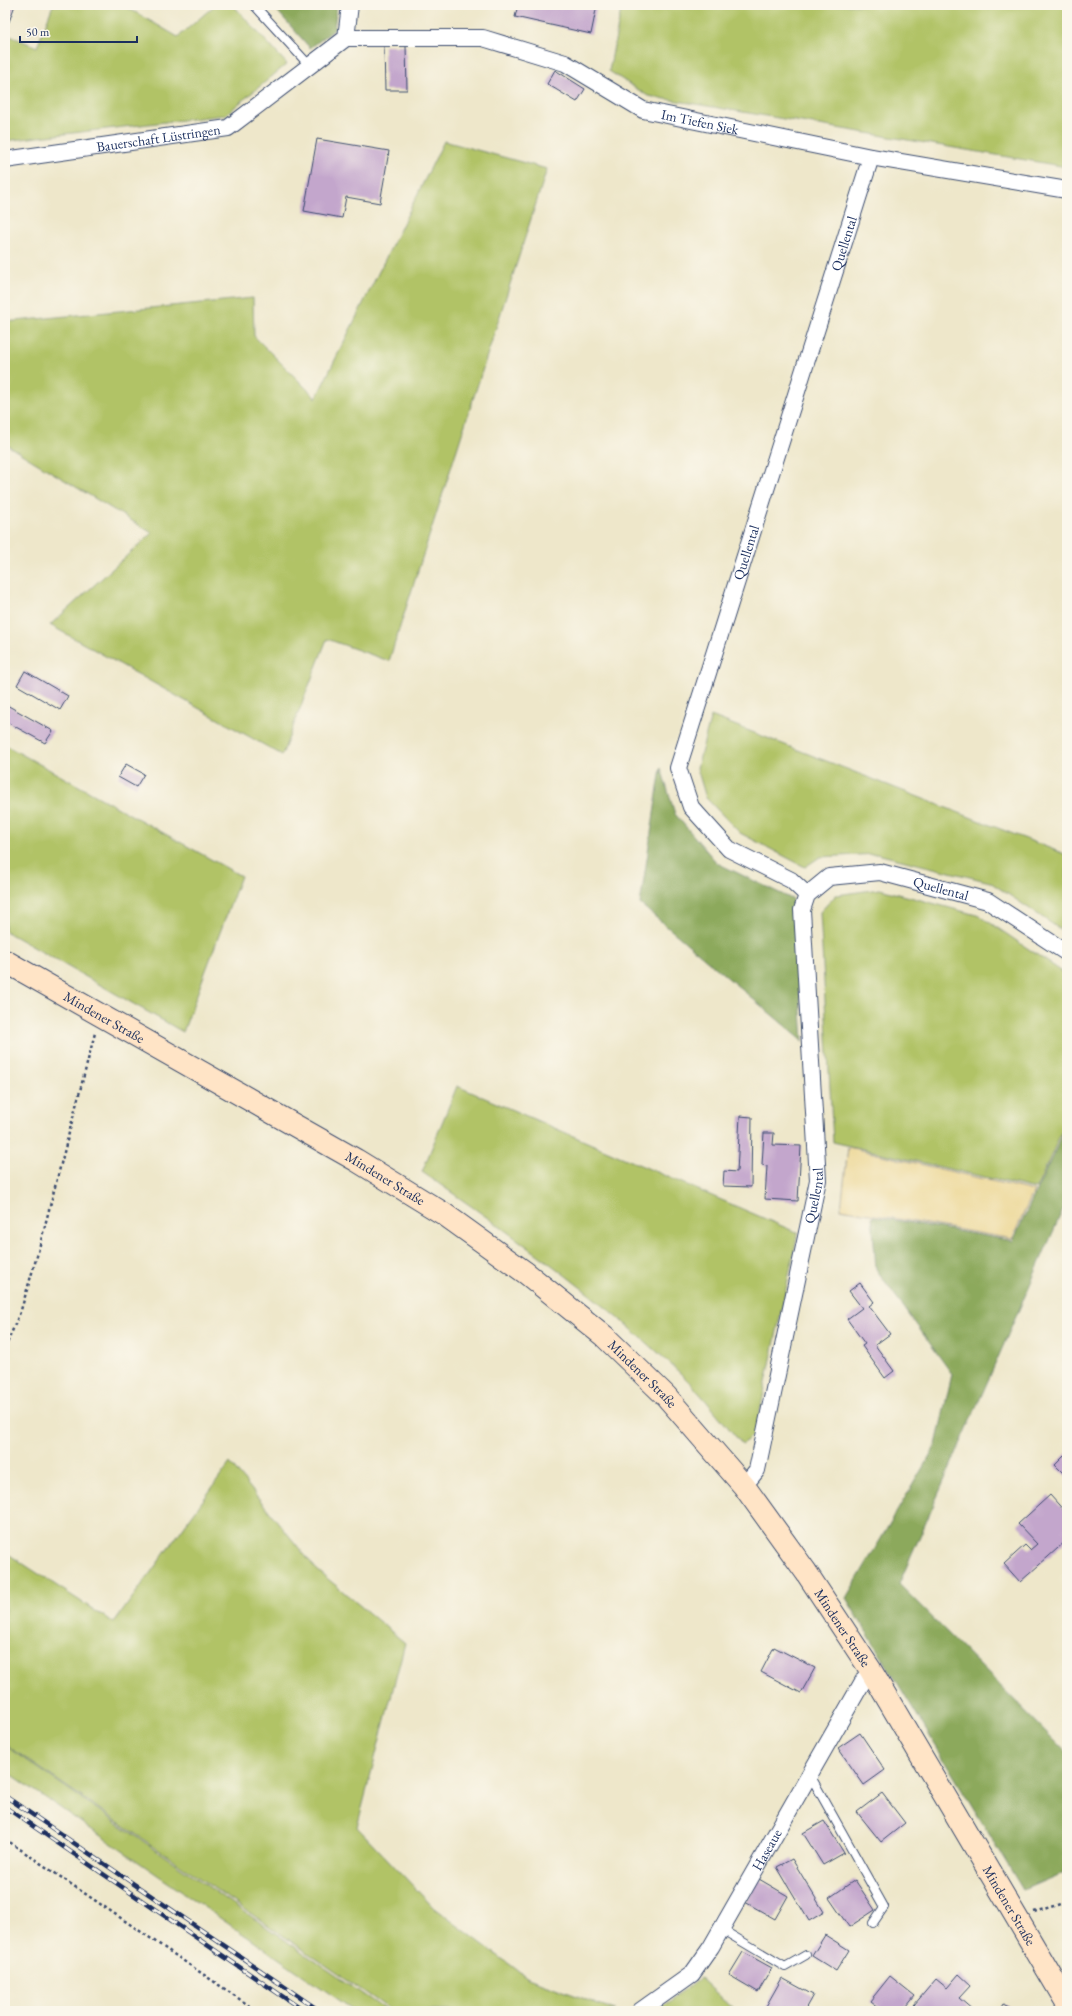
<svg xmlns="http://www.w3.org/2000/svg" width="1072" height="2016" viewBox="0 0 1072 2016" font-family="'EB Garamond',serif">
<style>
.green{fill:#b1c366;stroke:#667962}
.forest{fill:#8ca95b;stroke:#546c5c}
.sand{fill:#eeda9e;stroke:#84847e}
.building{fill:#c3a6cc}
.lines{fill:none;stroke-linecap:round;stroke-linejoin:round}
.lane-casing{stroke:#3b4b6e;stroke-width:10}
.street-casing{stroke:#3b4b6e;stroke-width:18}
.secondary-casing{stroke:#3b4b6e;stroke-width:24}
.path{stroke:#3b4b6e;stroke-width:2.5;stroke-dasharray:3 3;stroke-linecap:butt}
.lane{stroke:#fff;stroke-width:8}
.street{stroke:#fff;stroke-width:16}
.secondary{stroke:#ffe4c6;stroke-width:22}
.rail-casing{stroke:#1b2f5e;stroke-width:4.5}
.rail{stroke:#fbf7ec;stroke-width:3;stroke-dasharray:9;stroke-linecap:butt}
.labels{text-anchor:middle;dominant-baseline:central;stroke-width:3.5;stroke-linejoin:round;paint-order:stroke}
.street-label{font-size:14px;fill:#1b2f5e;stroke:#fbf7ec}
</style>
<rect width="100%" height="100%" fill="#fbf7ec"/>
<filter id="ink" filterUnits="userSpaceOnUse"><feTurbulence type="fractalNoise" baseFrequency=".025" numOctaves="2"/><feDisplacementMap in="SourceGraphic" scale="8" xChannelSelector="R" yChannelSelector="G"/><feConvolveMatrix kernelMatrix="1 2 1 2 8 2 1 2 1" color-interpolation-filters="sRGB"/></filter>
<filter id="wash" filterUnits="userSpaceOnUse"><feTurbulence type="fractalNoise" baseFrequency=".012" numOctaves="4" result="noise"/><feDisplacementMap in="SourceGraphic" scale="16" xChannelSelector="R" yChannelSelector="G"/><feGaussianBlur stdDeviation="0.9" result="paint"/><feColorMatrix in="noise" values="0 0 0 0 0 0 0 0 0 0 0 0 0 0 0 0 0 1.4 0 .05"/><feComposite in="paint" operator="in"/></filter>
<g filter="url(#wash)">
<rect width="100%" height="100%" fill="#eee7ca"/>
<path class="green" d="M53,5h70l55,32 37,-32h18l54,59 -62,51 -220,26v-107l32,13z
M622,5h445v162l-419,-71 -39,-25z
M444,141l103,28 -158,492 -62,-22 -45,116 -232,-130 102,-92 -147,-89v-122l248,-24 1,38 62,62z
M711,716l356,139v79l-77,-52 -113,-28 -57,3 -15,10 -65,-34 -34,-35 -9,-30z
M5,745l236,131 -58,156 -178,-101z
M880,889l100,27 87,59v145l-31,69 -203,-47 -13,-230 16,-17z
M457,1086l341,147 -43,201 -13,10c-20,-23 -39,-49 -62,-71 -79,-75 -168,-139 -258,-201z
M230,1463l86,106 89,74 -48,184 77,81 94,70 87,32 -2,1h-221l-387,-267v-192l109,71z
M5,1745l382,266h-32l-350,-241z
M700,1978l36,33h-80z"/>
<path class="forest" d="M272,5h65l-3,25 -24,18z
M661,768l14,46 42,49 77,37 9,141 -163,-137z
M1067,1125v75l-168,384 168,169v118l-44,19 -177,-292 90,-153 16,-71 -76,-105 -4,-53 141,25z"/>
<path class="sand" d="M848,1147l186,44 -22,48 -171,-30z"/>
<g id="blocks">
<path class="building" d="M5,5h10l-6,17 -4,-2z
M518,5h79l-6,29 -76,-17z
M384,46h22l1,44h-22z
M555,70l30,19 -8,13 -30,-18z
M317,139l72,12 -9,52 -34,-6 -4,21 -38,-7z
M25,671l43,25 -8,14 -43,-25z
M5,704l48,27 -8,12 -40,-22z
M126,764l18,10 -8,13 -18,-10z
M740,1116l12,1 -1,70 -28,-1 1,-15 13,1z
M764,1133h10l-1,12 28,1 -3,55 -33,-2 2,-33 -5,-1z
M860,1283l14,19 -5,4 21,28 -15,11 19,26 -9,7 -23,-32 3,-2 -18,-25 15,-11 -13,-17z
M1067,1453v24l-12,-12z
M1050,1495l17,19v26l-47,42 -16,-18 21,-19 5,5 7,-6 -19,-20z
M774,1647l41,21 -14,25 -40,-21z
M860,1733l25,37 -21,15 -26,-37z
M882,1793l23,30 -24,19 -24,-30z
M824,1821l20,32 -21,12 -20,-32z
M792,1859l32,53 -15,9 -32,-54z
M759,1879l29,17 -13,23 -30,-17z
M855,1880l20,30 -26,17 -20,-29z
M825,1935l24,15 -13,21 -24,-15z
M743,1952l29,16 -14,24 -29,-17z
M959,1974l12,11 -12,13 15,13h-53l-7,-6 22,-26 11,9z
M890,1976l25,20 -12,15h-20l-13,-10z
M782,1978l31,17 -9,16h-34l-5,-3z
M1004,2004l14,7h-18z"/>
</g>
</g>
<g filter="url(#ink)">
<use href="#blocks" fill-opacity="0" stroke="#3b4b6e" stroke-width="1"/>
<g class="lines">
<g class="lane-casing">
<path id="lane" d="M254,5l55,60
M810,1775l74,132 -11,16
M721,1929l64,38 21,-12"/>
</g>
<g class="street-casing">
<g id="street">
<path id="s1" d="M346,38h137l82,25 78,47 228,47 196,33"/>
<path id="s2" d="M5,160l223,-32 118,-90 4,-33"/>
<path id="s3" d="M807,895l-16,-15 -62,-31 -38,-42 -13,-39 193,-611"/>
<path id="s4" d="M744,1486l13,-16 61,-290 -16,-270 5,-15 22,-18 51,-5 108,29 79,52"/>
<path id="s5" d="M640,2011l52,-37 19,-27 159,-278"/>
</g>
</g>
<g class="secondary-casing">
<g id="secondary">
<path id="s6" d="M5,961l351,199 88,54 82,59 78,63 62,60 78,90 62,86 64,97 197,334"/>
</g>
</g>
<path class="path" d="M5,1348l16,-38 16,-54 58,-223
M5,1839l252,172
M1034,1912l33,-10"/>
<use href="#lane" class="lane"/>
<use href="#street" class="street"/>
<use href="#secondary" class="secondary"/>
<g class="rail-casing">
<path id="rail" d="M5,1796l315,215
M5,1807l299,204"/>
</g>
<use href="#rail" class="rail"/>
</g>
</g>
<g class="labels">
<g class="street-label">
<text stroke="none"><textPath href="#s1" startOffset="372">Im Tiefen Siek</textPath></text>
<text stroke="none"><textPath href="#s2" startOffset="155">Bauerschaft Lüstringen</textPath></text>
<text stroke="none"><textPath href="#s3" startOffset="739">Quellental</textPath></text>
<text stroke="none"><textPath href="#s3" startOffset="415">Quellental</textPath></text>
<text stroke="none"><textPath href="#s4" startOffset="746">Quellental</textPath></text>
<text stroke="none"><textPath href="#s6" startOffset="114">Mindener Straße</textPath></text>
<text stroke="none"><textPath href="#s6" startOffset="438">Mindener Straße</textPath></text>
<text stroke="none"><textPath href="#s4" startOffset="301">Quellental</textPath></text>
<text stroke="none"><textPath href="#s6" startOffset="762">Mindener Straße</textPath></text>
<text stroke="none"><textPath href="#s6" startOffset="1086">Mindener Straße</textPath></text>
<text stroke="none"><textPath href="#s5" startOffset="209">Haseaue</textPath></text>
<text stroke="none"><textPath href="#s6" startOffset="1410">Mindener Straße</textPath></text>
</g>
</g>
<rect width="1072" height="2016" fill="none" stroke="#fbf7ec" stroke-width="20"/>
<path d="M20 36v6h117v-6" fill="none" stroke="#1b2f5e" stroke-width="2"/>
<text x="26" y="36" font-size="12" fill="#1b2f5e" stroke="#fbf7ec" stroke-width="3" paint-order="stroke">50 m</text>
</svg>
